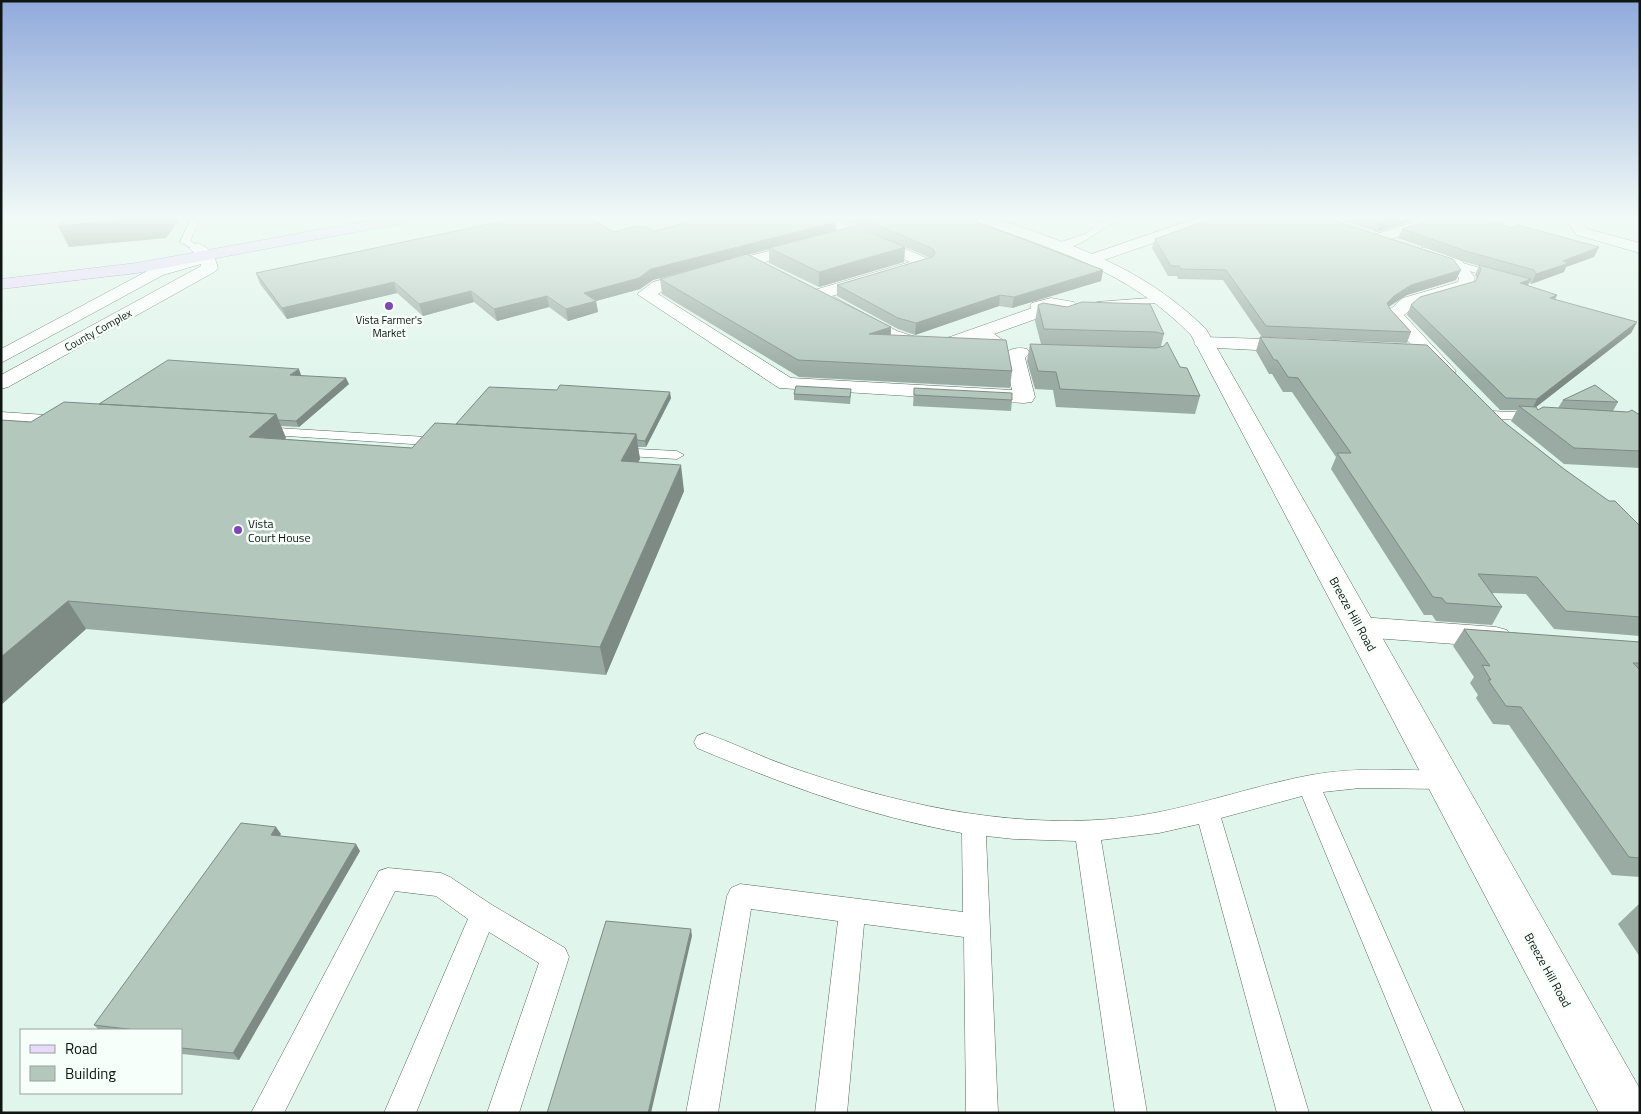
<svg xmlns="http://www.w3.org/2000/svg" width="1641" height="1114" viewBox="0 0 1641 1114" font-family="'Titillium Web',sans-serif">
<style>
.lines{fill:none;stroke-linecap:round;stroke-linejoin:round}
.lane-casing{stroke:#576960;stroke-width:1}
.street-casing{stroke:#576960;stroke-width:1}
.secondary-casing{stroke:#576960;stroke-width:1}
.primary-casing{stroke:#9185a6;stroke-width:1}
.lane{fill:#fff;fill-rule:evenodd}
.street{fill:#fff;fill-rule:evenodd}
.secondary{fill:#fff;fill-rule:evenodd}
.primary{fill:#e8dafa;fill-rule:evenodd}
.wall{fill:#9aaba3}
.shaded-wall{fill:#7d8b84}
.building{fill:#b3c7bd;stroke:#7d8b84}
.poi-dot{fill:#8144ba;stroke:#f7fffa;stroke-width:2}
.labels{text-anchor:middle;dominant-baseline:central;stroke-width:5;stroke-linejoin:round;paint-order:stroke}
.far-poi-label{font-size:11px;fill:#0e1512;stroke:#f7fffa}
.far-street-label{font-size:11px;fill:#0e1512;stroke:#f7fffa}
.poi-label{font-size:12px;fill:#0e1512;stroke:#f7fffa;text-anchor:start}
.street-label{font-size:12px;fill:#0e1512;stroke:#f7fffa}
</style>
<rect width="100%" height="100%" fill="#e0f5eb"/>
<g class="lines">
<g class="lane-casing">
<path id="lane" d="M191,219h9l-10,22 12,7 -5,3 -17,-9z
M690,219h23l-14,6z
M1072,219h15l12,4 9,-4h15c-4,3 -10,4 -14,6 -15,9 -35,27 -54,23v-4l30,-10 9,-6z
M1456,261l48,14 1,2 -5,3 -48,-14v-4z
M1164,297l6,3 -2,2 -71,6 -6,-3 6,-3z
M1051,298l23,4 9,10c-12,15 -35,10 -50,1l-3,-8 2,-2zM1051,304l15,3 4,5 -12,2 -16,-5v-2z
M1489,411l47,2 7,4 -7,4 -52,-3 -2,-3z
M1,412l60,4 7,4 -7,4 -60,-4z
M261,427l182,11 7,4 -7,4 -187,-12 -2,-3 2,-3z
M616,448l61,3 7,4 -7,4 -66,-4 -2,-3z
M705,733c29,10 56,24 85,34 103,36 212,61 321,52 70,-6 131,-31 200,-44 44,-8 89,-5 133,-4l8,2 4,7 -4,7 -8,2 -84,-1 -37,4 142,321h-32l-131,-317 -81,22 88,295h-32l-78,-289 -40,9 -58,7 46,273h-32l-39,-272 -62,-2 -28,-3 12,277h-32l-2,-176 -100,-13 -17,189h-32l23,-192 -87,-12 -33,204h-32l41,-217 4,-8 9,-4 223,28 -1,-79c-97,-18 -174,-47 -265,-85l-3,-6 3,-6z
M388,868l53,5 9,4 42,28 73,43 4,9 -50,156h-32l52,-150 -50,-31 -73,181h-32l84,-194 -32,-23 -41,-5 -111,222h-33l128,-242z"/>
</g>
<g class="street-casing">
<path id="street" d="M815,219h20l25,11 2,3 -7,4 -5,-1z
M1194,219h22l-2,3 -116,40 -6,2 -8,-5 2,-3z
M1424,219h24l-2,3 -68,21 -8,-5 3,-3z
M1565,219h15l7,10 53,14v10l-63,-18z
M871,234l60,26 2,3 -2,3 -99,30 65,35 25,8 12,1 16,-3 82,-29h12l3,4 -3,4 -50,18 9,6 -3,4 -7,2 -16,-6c-12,5 -26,11 -40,12 -42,2 -91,-34 -126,-53l-3,-4 3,-4 99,-29 -44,-20 -3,-3z
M806,241l8,5 -3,3 -146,41 -7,4 133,84 221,12 -8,-35c5,-7 15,-8 23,-6l3,4 -5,5 10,39 -3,5 -8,1 -245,-15 -142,-94 16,-12z
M1424,247l38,14 13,17 -4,11 -56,17 -11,9 52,56 -3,4 -7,2 -7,-2 -55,-60 19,-17 55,-16 1,-4 -9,-11 -32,-12 -2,-3z
M1204,337l91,3 7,2 3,4 -3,4 -7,2 -98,-5 -3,-4 3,-4z
M1360,617l136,10 11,3 4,7 -4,7 -11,3 -136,-10 -11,-3 -4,-7 4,-7z"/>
</g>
<g class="secondary-casing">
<path id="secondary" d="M976,219c28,0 48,9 73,18 61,22 110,46 157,92l434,760v24h-41l-408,-778c-60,-62 -134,-85 -213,-113z
M197,243c13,4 18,13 21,25l-2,3 -208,116 -7,2v-14l200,-109v-2l-38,11 -162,88v-14l150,-80 45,-14 -7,-7z"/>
</g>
<g class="primary-casing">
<path id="primary" d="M378,219h33l-7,4 -267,50 -136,16v-10l136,-16z"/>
</g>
<use href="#lane" class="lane"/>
<use href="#street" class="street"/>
<use href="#secondary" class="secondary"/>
<use href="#primary" class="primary"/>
</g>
<path class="wall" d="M841,219h127l135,51 -2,11 -89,27 -13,-2 -84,29 -17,-6 -61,-33v-11l93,-27 -25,-11 -1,15 -85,25 -50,-24v-14l-21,6 143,72v8l121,36 -2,17 -211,-11 -137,-83 -2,-15 48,-14 -55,15 -13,9 -44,12 2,11 -30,9 -19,-14 -52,14 -23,-19 -51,14 -26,-23 -110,26 -27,-35 -4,-11 358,-41 222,-10v8l49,8z
M1340,219h76l-39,13z
M1402,229l192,28 -28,10 -2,5 -33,12 -2,-2 -1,3 27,15 82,22 -6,11 -95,74 2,3 20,-2 5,-8 55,2 -5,9 27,3v54l-76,-4 -53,-43 6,-11h-17l-93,-95 4,-10 65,-24 1,-2 -2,-4 4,-9 -14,-4 -67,-24z
M1155,239l301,41 -49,15 -18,12 1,2 21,23 -4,11 -145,-6 -39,-57 -45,-1 -1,-3h-9l-16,-28z
M1038,305l29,2 97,27 -3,12 19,21 20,29 -5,18 -139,-7 -3,-17 -18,-1 -8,-28 3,-17h11l-6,-23z
M1260,337l244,85 60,47 76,57v110l-86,-7 -28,-35 -34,-1 10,14 -10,18 -56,-4 -4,-6h-8l-93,-146 5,-12 -44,-65h-9l-11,-18h-3l-13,-23z
M301,375l-1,1 49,8 -50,43 -18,-1 5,12 -1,1 127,9 44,-24 215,-26 -25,49h-8l2,12 -2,3 46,29 -78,184 -520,-46 -85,76v-285l30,2 68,-18z
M914,388l98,12 -1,11 -98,-5z
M794,394l57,1 -1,9 -56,-4z
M1464,629l176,13v235l-28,-2 -103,-150 -16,-1 -17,-26 2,-3 -8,-12 4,-6 -21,-31z
M281,834l-1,2 80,15 -121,209 -57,-6 -1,-1v-23h-82l-5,-5z
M1640,903v54l-22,-33z"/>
<path class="shaded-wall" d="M134,219h46l-14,19 -97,9 -11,-21z
M1391,219h25l-39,13 3,-9z
M836,222v9l-67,17v1l-116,31 -13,9 -44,12 2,11 -30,9 -2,-12 18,-16 67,-24z
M905,247l-1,15 -85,25v-15z
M1599,247l-5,10 -28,10 -2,5 -33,12 5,-10 27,-13z
M1103,270l-2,11 -89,27 2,-11z
M1461,270l-5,10 -49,15 -18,11 -6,8 4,-11 7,-7 17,-11z
M1531,279l-5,10 -6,-6z
M394,282l3,11 -110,26 -5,-11z
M471,291l3,11 -51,14 -4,-12z
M1000,295l-1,11 -84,29 1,-12z
M1557,295l-5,11 -2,-8z
M547,296l2,11 -52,14 -3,-12z
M1637,322l-6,11 -100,78 6,-12z
M891,327l-1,16 -21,-9z
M299,369l2,6 -8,6 -3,-6z
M346,378l3,6 -50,43 -3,-6z
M670,392l1,6 -25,49 -1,-6z
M276,414l10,24 -26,24 -11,-25z
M636,434l4,25 -15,28 -4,-26z
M681,465l3,26 -78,184 -6,-28z
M68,601l18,28 -85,76v-48z
M276,827l5,7 -6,9 -4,-8z
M356,844l4,7 -121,209 -6,-7z
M691,929l1,7 -41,177h-3z"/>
<path class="building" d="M65,219h69l-76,7z
M513,219h78l23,13 21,-6 11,1 8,4 47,-12h131l4,3 -185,47 -12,9 -55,15 12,8 -30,8 -19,-13 -53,13 -23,-18 -52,13 -25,-22 -112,26 -26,-35z
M864,219h104l63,23 72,28 -89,27 -14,-2 -84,28 -18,-5 -61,-33 95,-28 3,-4 -2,-4z
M1211,219h118l124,40 8,11 -50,15 -17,11 -7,7 3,6 21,23 -145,-6 -40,-56 -45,-1 -2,-3h-8l-16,-27z
M1370,219h21l-11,4z
M1434,219h47l31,9 6,-3 81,22 -36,14 6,2 -33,11 -2,-4 -65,-18 -67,-23z
M854,226l51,21 -86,25 -50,-24z
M747,254l144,73 -22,7 137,6 6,31 -214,-11 -138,-81z
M1479,265l52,14 -11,4 37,12 -7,3 87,24 -100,77 -31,-1 -95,-93 9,-8 56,-16 5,-12z
M1082,302l68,2 14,30 -8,-2 -112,-3 -6,-24 5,-2 24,4z
M1260,337l167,8 77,77 60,47 45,32h6l25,25v91l-74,-6 -29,-34 -59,-3 24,33 -56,-4 -4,-5 -9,-1 -96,-144h14l-53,-75 -10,-1 -11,-17h-3z
M1167,342l13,25 7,1 13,28 -140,-7 -4,-17 -18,-1 -8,-27 126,4 8,-2z
M168,360l131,9 -9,6 56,3 -50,43 -18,-1 -2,-6 -177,-10z
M560,385l110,7 -25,49 -8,-1 -1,-6 -180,-10 33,-37 68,3z
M1595,385l23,17 -55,-2z
M796,386l55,3 -1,8 -56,-3z
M914,388l98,5v7l-98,-5z
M64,402l212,12 -27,23 163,11 23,-25 201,11 -15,27 60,4 -81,182 -532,-46 -67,56v-237l30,2z
M1519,406l17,1 2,3 5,-3 85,5 4,-2 6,4h2v37l-66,-3z
M1464,629l176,13v21h-7l7,7v188l-11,-1 -108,-150 -15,-1 -18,-26h3l-9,-15 8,1z
M241,823l35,4 -5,8 85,9 -123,209 -52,-5v-10l1,-2h-1v-6h-45l-42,-5z
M606,921l85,8 -43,184h-101z"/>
<linearGradient id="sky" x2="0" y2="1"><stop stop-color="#90aadb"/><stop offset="0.58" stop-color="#f1faf6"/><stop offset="1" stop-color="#f1faf6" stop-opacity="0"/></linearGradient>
<rect width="1641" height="375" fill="url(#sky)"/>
<g class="poi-dot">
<circle cx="389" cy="306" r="5"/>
<circle cx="238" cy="530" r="5"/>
</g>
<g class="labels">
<g class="far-poi-label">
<text x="389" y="320">Vista Farmer's<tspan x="389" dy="13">Market</tspan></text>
</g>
<g class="far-street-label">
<text transform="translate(98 330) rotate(-29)">County Complex</text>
</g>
<g class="poi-label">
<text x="248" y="523">Vista<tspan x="248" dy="14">Court House</tspan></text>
</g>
<g class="street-label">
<text transform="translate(1353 614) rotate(61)">Breeze Hill Road</text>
<text transform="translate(1548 970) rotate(61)">Breeze Hill Road</text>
</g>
</g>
<rect width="1641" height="1114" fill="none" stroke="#0e1512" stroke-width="5"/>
<rect x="20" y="1029" width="162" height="65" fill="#f7fffa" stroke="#9aa19d"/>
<rect x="30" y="1045" width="25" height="8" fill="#e8dafa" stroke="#9aa19d"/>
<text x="65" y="1054" font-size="15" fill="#0e1512">Road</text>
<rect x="30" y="1066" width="25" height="15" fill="#b3c7bd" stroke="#9aa19d"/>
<text x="65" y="1079" font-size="15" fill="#0e1512">Building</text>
</svg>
